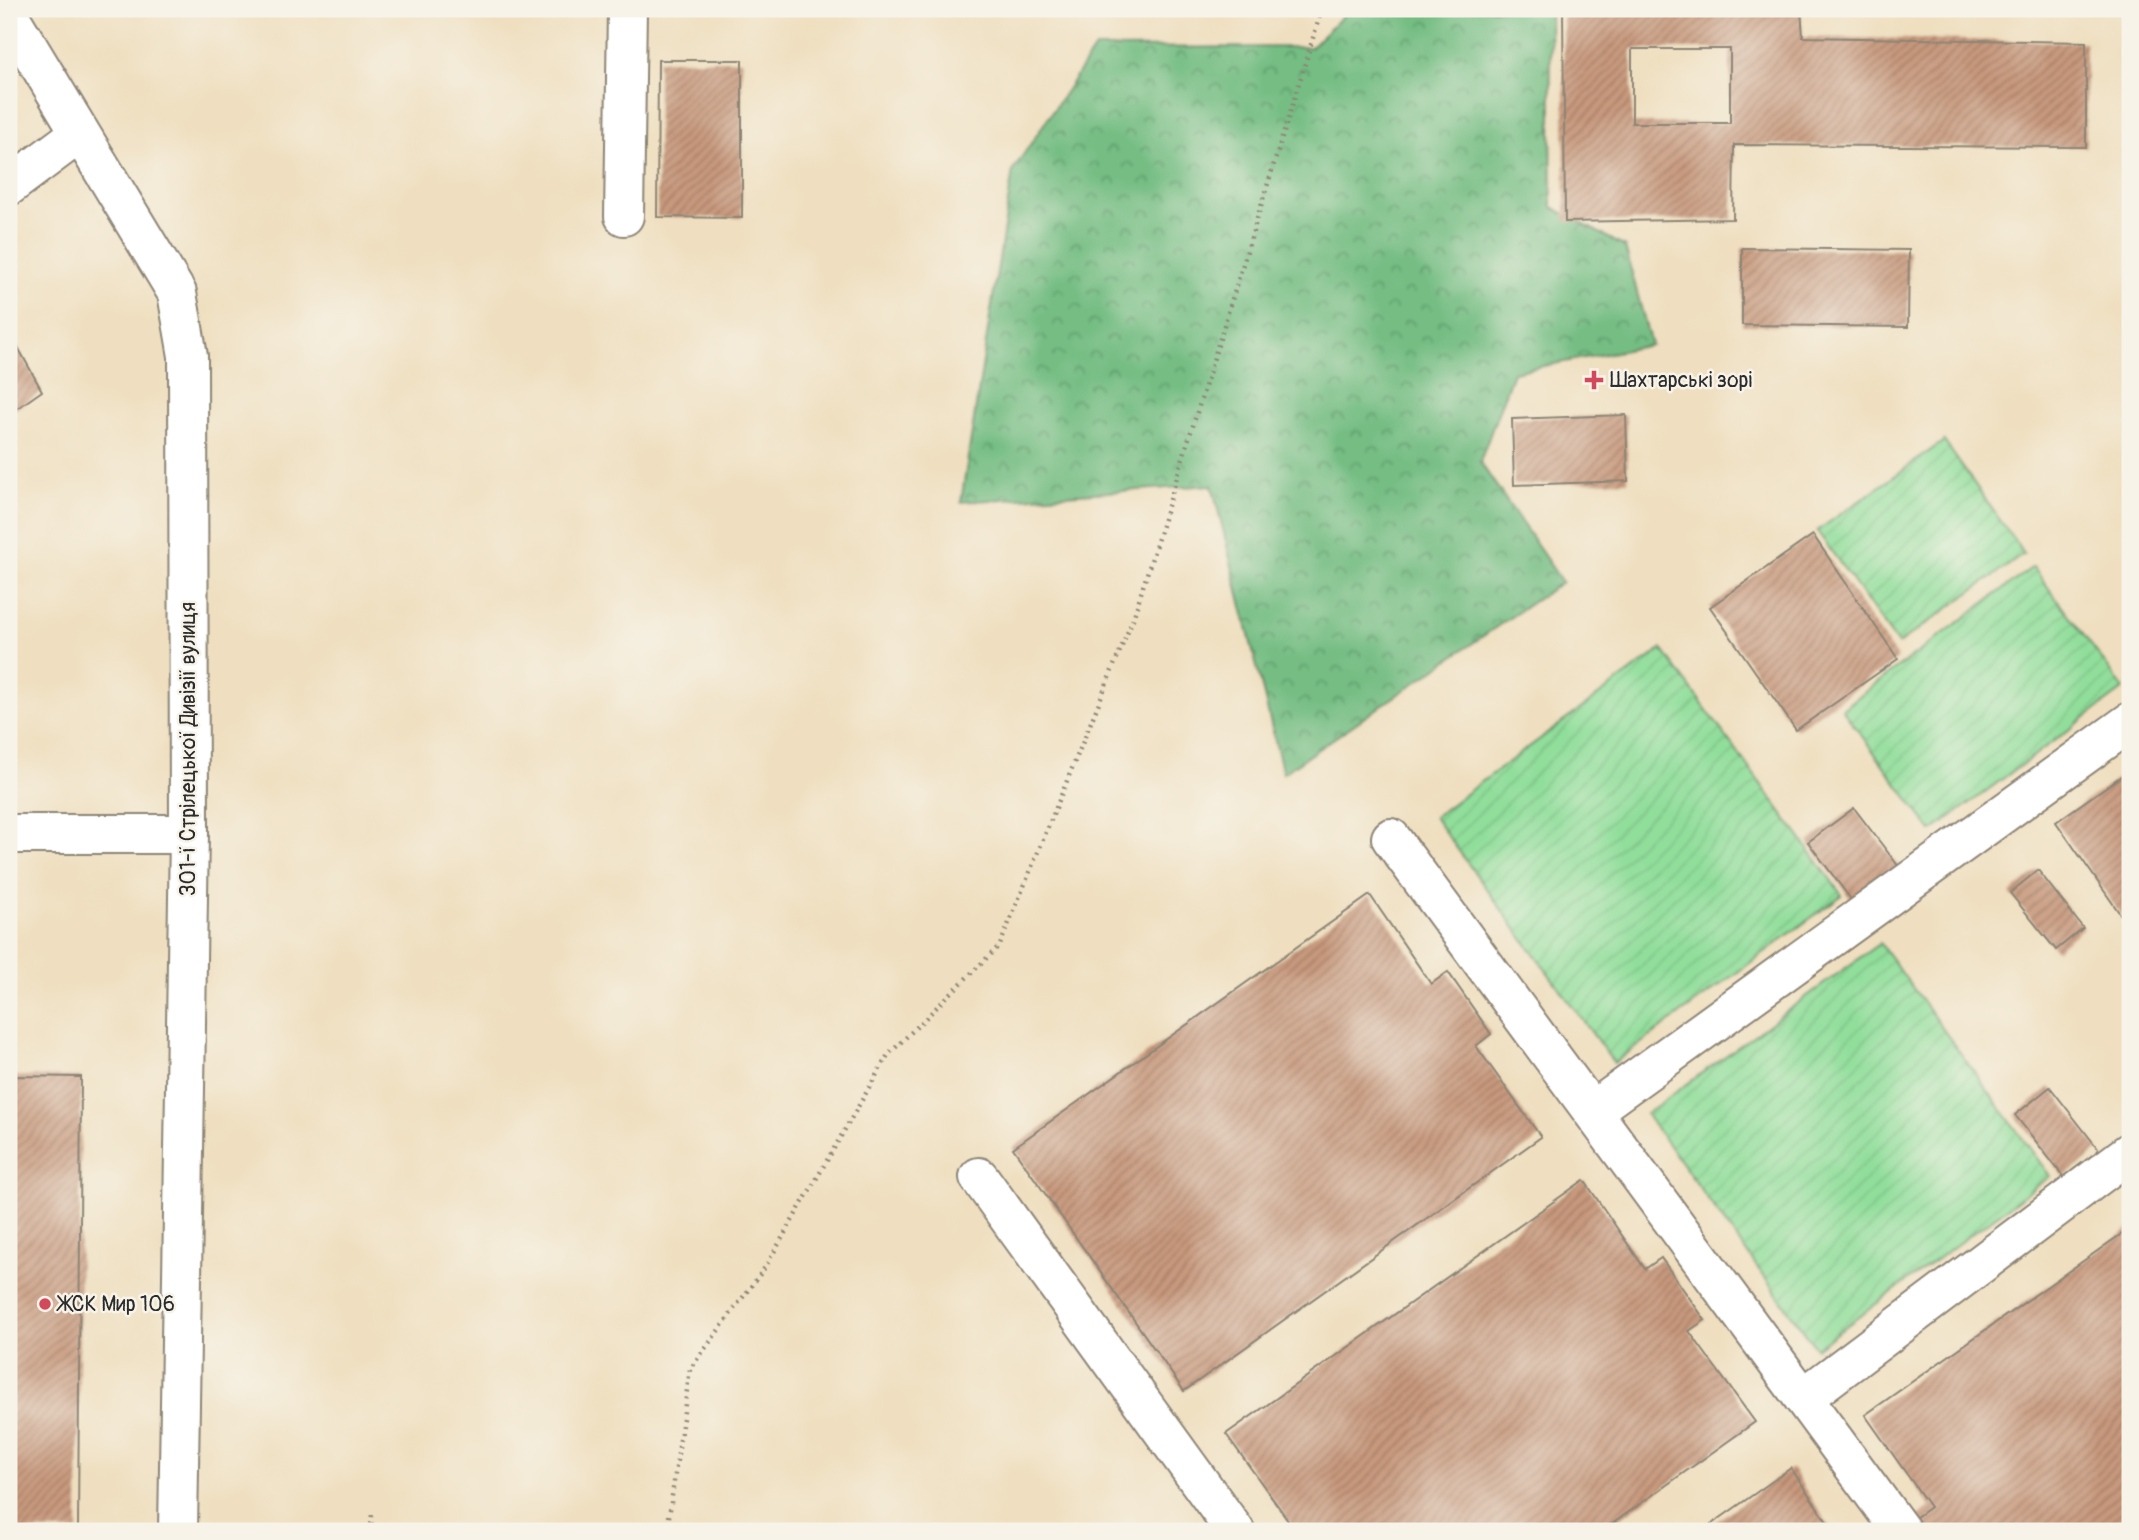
<svg xmlns="http://www.w3.org/2000/svg" width="2139" height="1540" viewBox="0 0 2139 1540" font-family="Pangolin,sans-serif">
<style>
.forest{fill:url(#forest-crowns);stroke:#507457;stroke-width:2}
.garden{fill:url(#garden-furrows);stroke:#5e8463;stroke-width:2}
.building{fill:url(#building-hatch);fill-rule:evenodd}
.lines{fill:none;stroke-linecap:round;stroke-linejoin:round}
.minor-casing{stroke:#8d8576;stroke-width:42}
.path{stroke:#8d8576;stroke-width:4.5;stroke-dasharray:2 5;stroke-linecap:butt}
.minor{stroke:#fff;stroke-width:38}
.poi-dot{fill:#d1495b;stroke:#f7f3e8;stroke-width:2.5}
.labels{text-anchor:middle;dominant-baseline:central;stroke-width:5;stroke-linejoin:round;paint-order:stroke}
.poi-label{font-size:21px;fill:#2b2b2b;stroke:#f7f3e8;text-anchor:start}
.street-label{font-size:21px;fill:#2b2b2b;stroke:#f7f3e8}
</style>
<defs>
<pattern id="forest-crowns" width="20" height="18" patternUnits="userSpaceOnUse" patternTransform="scale(1.75)"><rect width="20" height="18" fill="#74bd83"/><path d="M2 6a3 3 0 1 1 6 0M12 15a3 3 0 1 1 6 0" fill="none" stroke="#5f9a6b"/></pattern>
<pattern id="garden-furrows" width="10" height="10" patternUnits="userSpaceOnUse" patternTransform="scale(1.75)"><rect width="10" height="10" fill="#91de9b"/><path d="M-1 1l2-2M0 10L10 0M9 11l2-2" fill="none" stroke="#7dbf86"/></pattern>
<pattern id="building-hatch" width="6" height="6" patternUnits="userSpaceOnUse" patternTransform="scale(1.75)"><rect width="6" height="6" fill="#c8997d"/><path d="M-1 1l2-2M0 6l6-6M5 7l2-2" fill="none" stroke="#a37d67"/></pattern>
</defs>
<rect width="100%" height="100%" fill="#f7f3e8"/>
<filter id="ink" filterUnits="userSpaceOnUse"><feTurbulence type="fractalNoise" baseFrequency=".0143" numOctaves="2"/><feDisplacementMap in="SourceGraphic" scale="14" xChannelSelector="R" yChannelSelector="G"/><feConvolveMatrix kernelMatrix="1 2 1 2 8 2 1 2 1" color-interpolation-filters="sRGB"/></filter>
<filter id="wash" filterUnits="userSpaceOnUse"><feTurbulence type="fractalNoise" baseFrequency=".00686" numOctaves="4" result="noise"/><feDisplacementMap in="SourceGraphic" scale="28" xChannelSelector="R" yChannelSelector="G"/><feGaussianBlur stdDeviation="1.57" result="paint"/><feColorMatrix in="noise" values="0 0 0 0 0 0 0 0 0 0 0 0 0 0 0 0 0 1.4 0 .05"/><feComposite in="paint" operator="in"/></filter>
<g filter="url(#wash)">
<rect width="100%" height="100%" fill="#efdfc0"/>
<path class="forest" d="M1350,9h200l2,198 73,40 26,98 -138,27 -33,90 82,120 -279,191 -71,-288 -251,17 52,-332 82,-122 216,-1z"/>
<path class="garden" d="M1944,441l80,113 -126,90 -81,-113z
M2033,567l91,122 -192,142 -90,-122z
M1662,649l180,246 -228,168 -180,-246z
M1880,943l170,233 -234,172 -170,-234z"/>
<g id="blocks">
<path class="building" d="M1563,9h238l2,28 283,5v105l-352,-2 -1,74 -168,3zM1632,49h98v74h-98z
M658,60h84v158l-85,-1z
M1742,248l167,2 -1,77 -166,-2z
M9,331l33,60 -33,23z
M1626,415l2,66 -114,4 -2,-66z
M1813,535l85,124 -102,71 -86,-123z
M2130,770v158l-74,-106z
M1854,808l45,59 -46,35 -45,-60z
M2038,870l45,58 -27,22 -46,-57z
M1370,895l61,89 17,-12 43,62 -15,12 65,91 -357,254 -171,-243z
M13,1076l68,1 -3,454h-68z
M2050,1087l49,63 -35,27 -49,-62z
M1584,1180l61,89 16,-11 44,62 -16,11 66,91 -153,109h-306l-70,-97z
M2130,1228v303h-206l-9,-13 15,-11 -65,-92z
M1791,1468l42,63h-131z"/>
</g>
</g>
<g filter="url(#ink)">
<use href="#blocks" fill-opacity="0" stroke="#8d8576" stroke-width="2"/>
<g class="lines">
<g class="minor-casing">
<path id="minor" d="M9,15l168,278 11,63 1,478 -11,697
M9,186l71,-53
M624,216l3,-207
M9,834h180
M1391,838l510,693
M1592,1111l538,-389
M979,1177l256,354
M1803,1398l327,-246"/>
</g>
<path class="path" d="M371,1531l1,-19
M667,1531l23,-162 76,-103 122,-211 112,-110 133,-326 189,-610"/>
<use href="#minor" class="minor"/>
</g>
</g>
<g class="poi-dot">
<path d="M1590.5 369.5h7v7h7v7h-7v7h-7v-7h-7v-7h7z"/>
<circle cx="45" cy="1304" r="7"/>
</g>
<g class="labels">
<g class="poi-label">
<text x="1610" y="380">Шахтарські зорі</text>
<text x="59" y="1304">ЖСК Мир 106</text>
</g>
<g class="street-label">
<text transform="translate(188 749) rotate(-90)">301-ї Стрілецької Дивізії вулиця</text>
</g>
</g>
<rect width="2139" height="1540" fill="none" stroke="#f7f3e8" stroke-width="35"/>
</svg>
